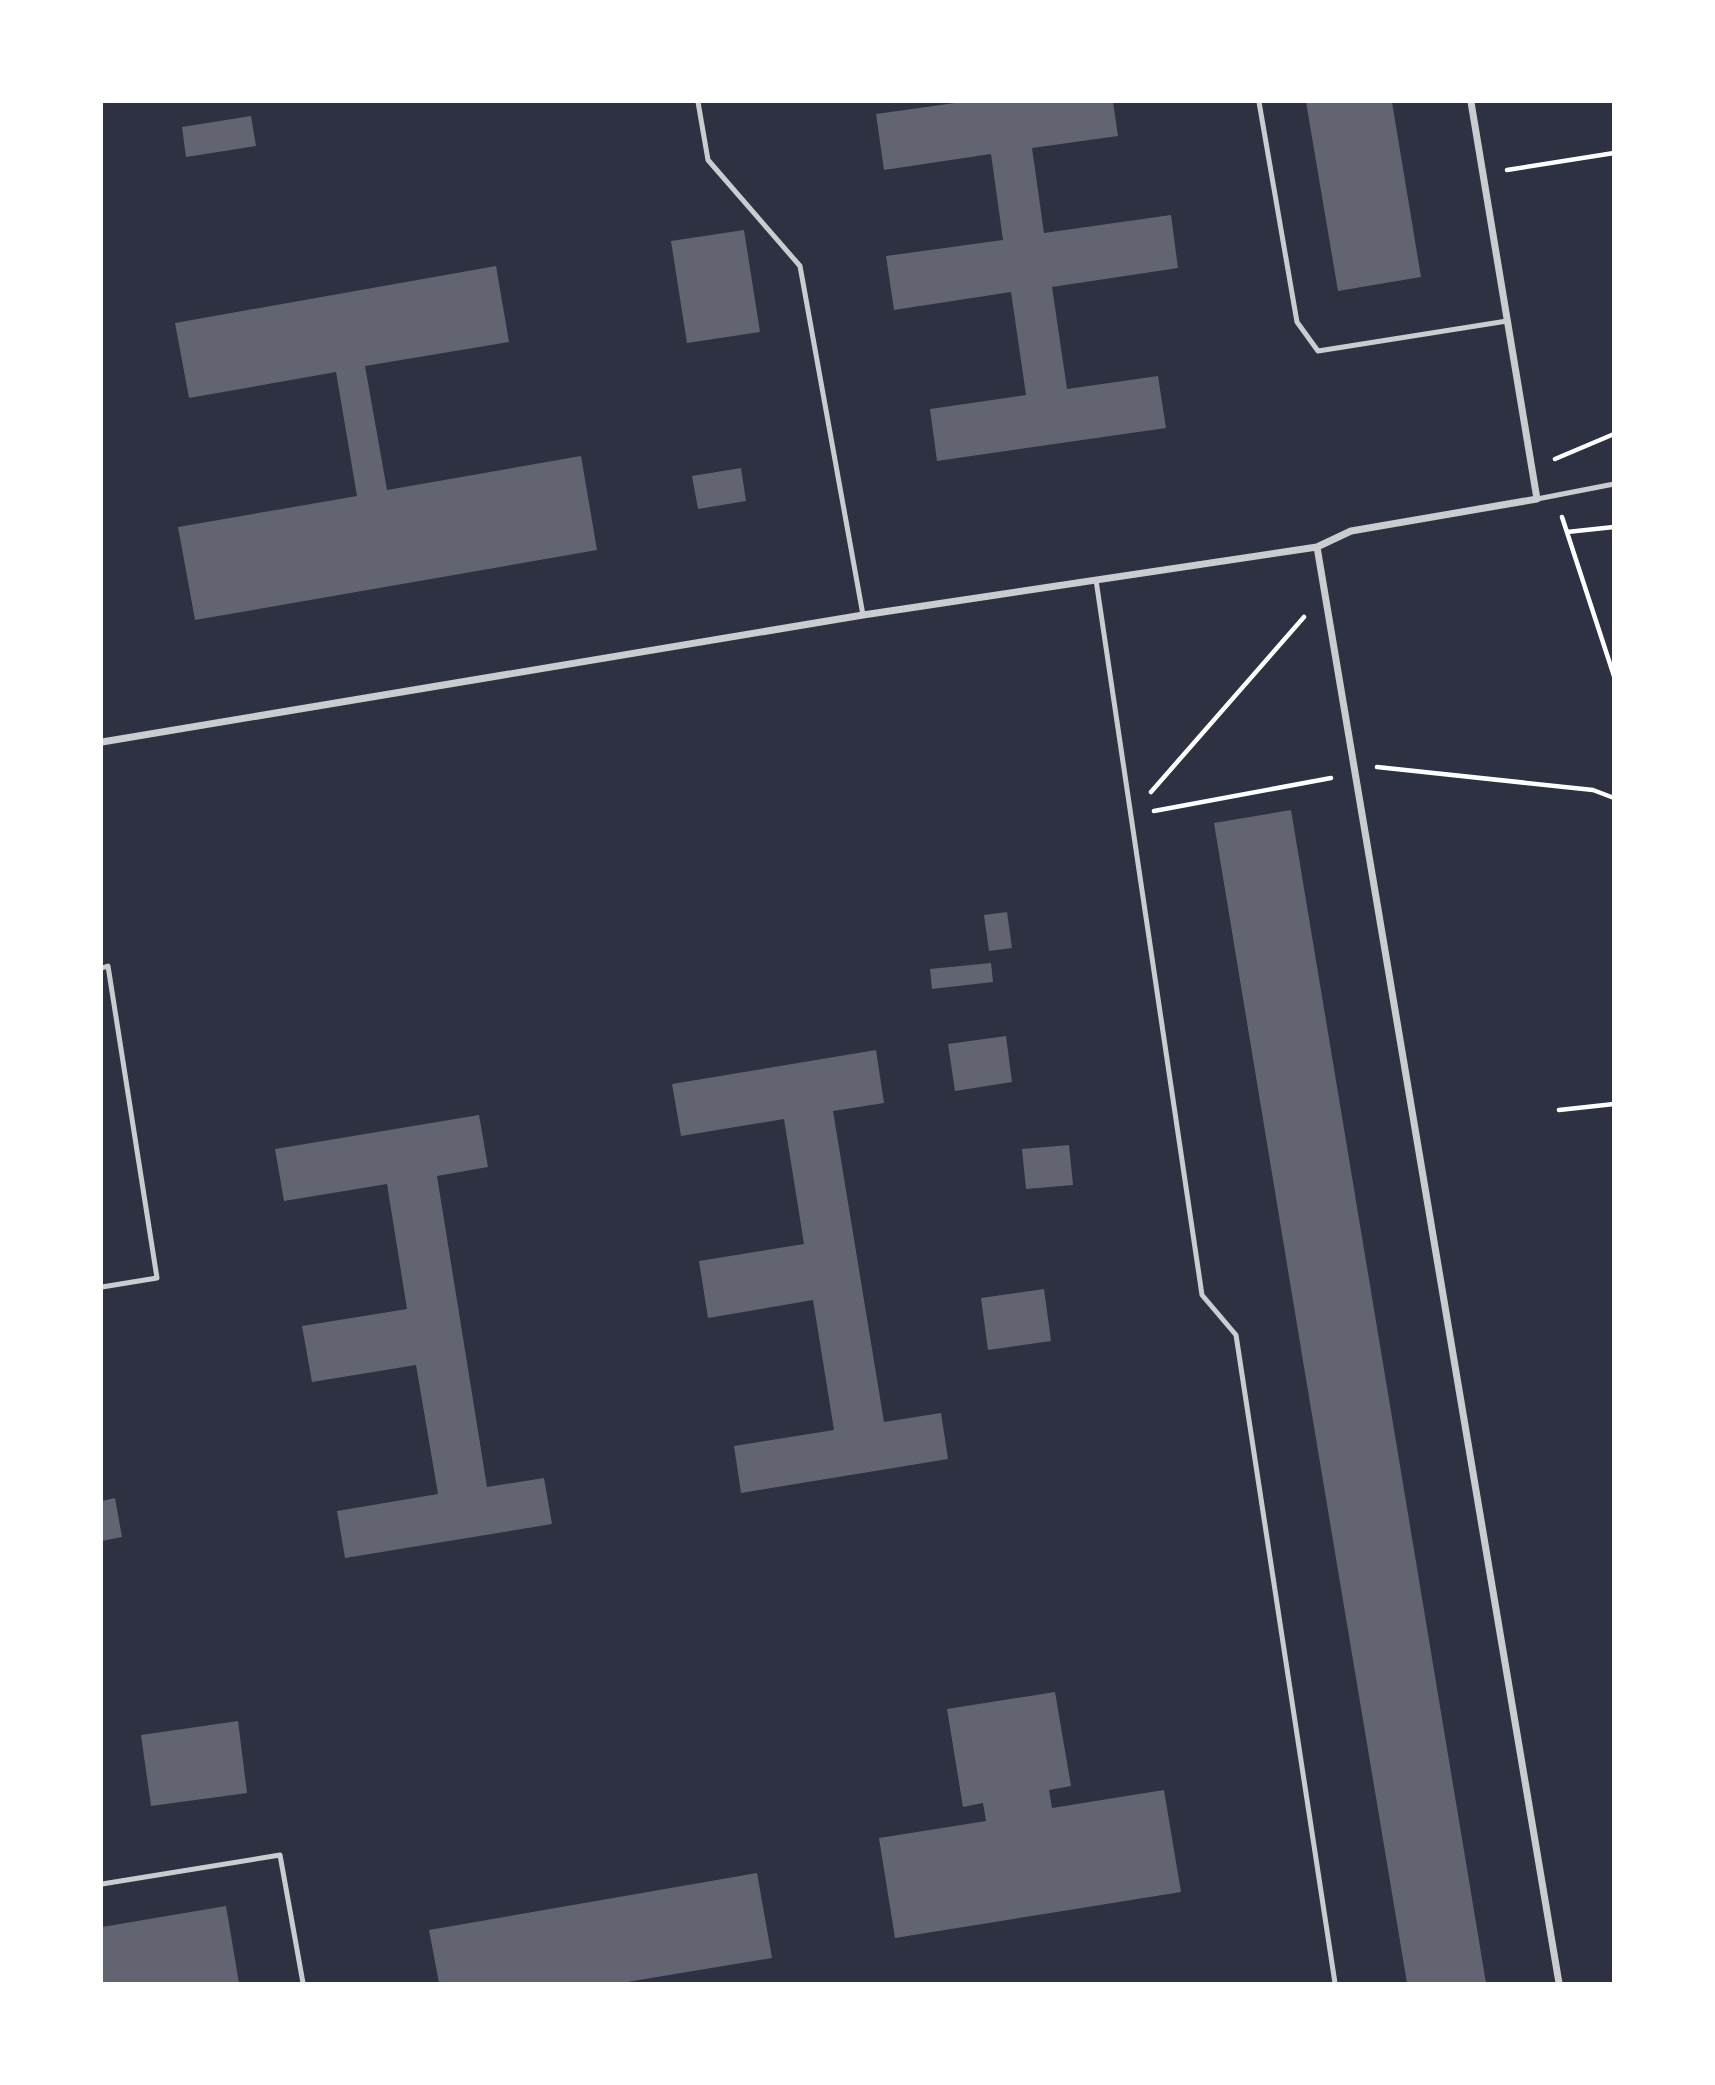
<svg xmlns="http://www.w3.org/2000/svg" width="1715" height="2085" viewBox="0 0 1715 2085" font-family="'IBM Plex Sans',sans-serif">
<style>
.building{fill:#626471}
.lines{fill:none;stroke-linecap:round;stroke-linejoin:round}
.path{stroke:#fff;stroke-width:4.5}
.service{stroke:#caccd0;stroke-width:5}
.minor{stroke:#caccd0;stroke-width:7}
</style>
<rect width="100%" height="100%" fill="#2d3142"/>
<path class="building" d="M962,102h151l5,34 -86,12 12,85 127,-18 7,53 -126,19 15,102 91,-13 8,52 -229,33 -7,-52 96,-14 -15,-103 -117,18 -8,-54 117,-16 -12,-86 -107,16 -8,-56z
M1306,102h86l29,175 -83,14z
M251,116l5,30 -70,11 -4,-30z
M744,230l16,102 -73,11 -16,-102z
M496,266l13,76 -144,24 22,124 194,-34 16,94 -402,70 -17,-93 179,-31 -21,-124 -147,26 -14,-75z
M741,468l5,33 -48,8 -6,-33z
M1291,810l195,1173h-79l-103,-616 -90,-544z
M1007,912l5,36 -23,3 -5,-36z
M991,963l2,19 -61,7 -2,-20z
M1006,1036l6,46 -57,9 -7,-47z
M876,1050l8,53 -51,8 51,311 57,-9 7,46 -207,34 -7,-47 100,-16 -21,-130 -105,18 -9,-57 105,-17 -20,-125 -103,17 -9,-52z
M479,1115l9,52 -51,9 50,311 57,-9 8,46 -207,34 -8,-47 101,-17 -22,-129 -104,17 -10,-56 105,-17 -20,-125 -103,17 -9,-52z
M1069,1145l4,40 -47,4 -4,-40z
M1044,1289l7,52 -63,9 -7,-52z
M115,1498l7,39 -20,4v-40z
M1055,1692l16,94 -22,4 3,18 112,-18 17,102 -286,46 -16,-100 107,-17 -3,-18 -20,4 -16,-98z
M238,1721l9,72 -96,13 -10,-71z
M757,1873l15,85 -151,25h-182l-10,-53z
M226,1906l13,77h-137v-56z"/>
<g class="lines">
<path class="path" d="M1507,170l107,-17
M1555,459l59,-25
M1562,517l52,159
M1567,532l47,-5
M1377,767l216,23 21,8
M1151,792l153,-175
M1154,811l177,-33
M1559,1110l55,-6"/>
<path class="service" d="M698,102l10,58 92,106 63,349
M1259,102l38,220 21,29 189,-30
M1537,499l77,-15
M1096,580l106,715 34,40 99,648
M102,968l6,-2 49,312 -55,9
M102,1884l178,-29 23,128"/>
<path class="minor" d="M1317,547l242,1436
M102,742l761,-127 454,-68 34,-16 186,-32 -66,-397"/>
</g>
<rect width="1715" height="2085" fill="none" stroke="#ffffff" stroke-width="206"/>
</svg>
